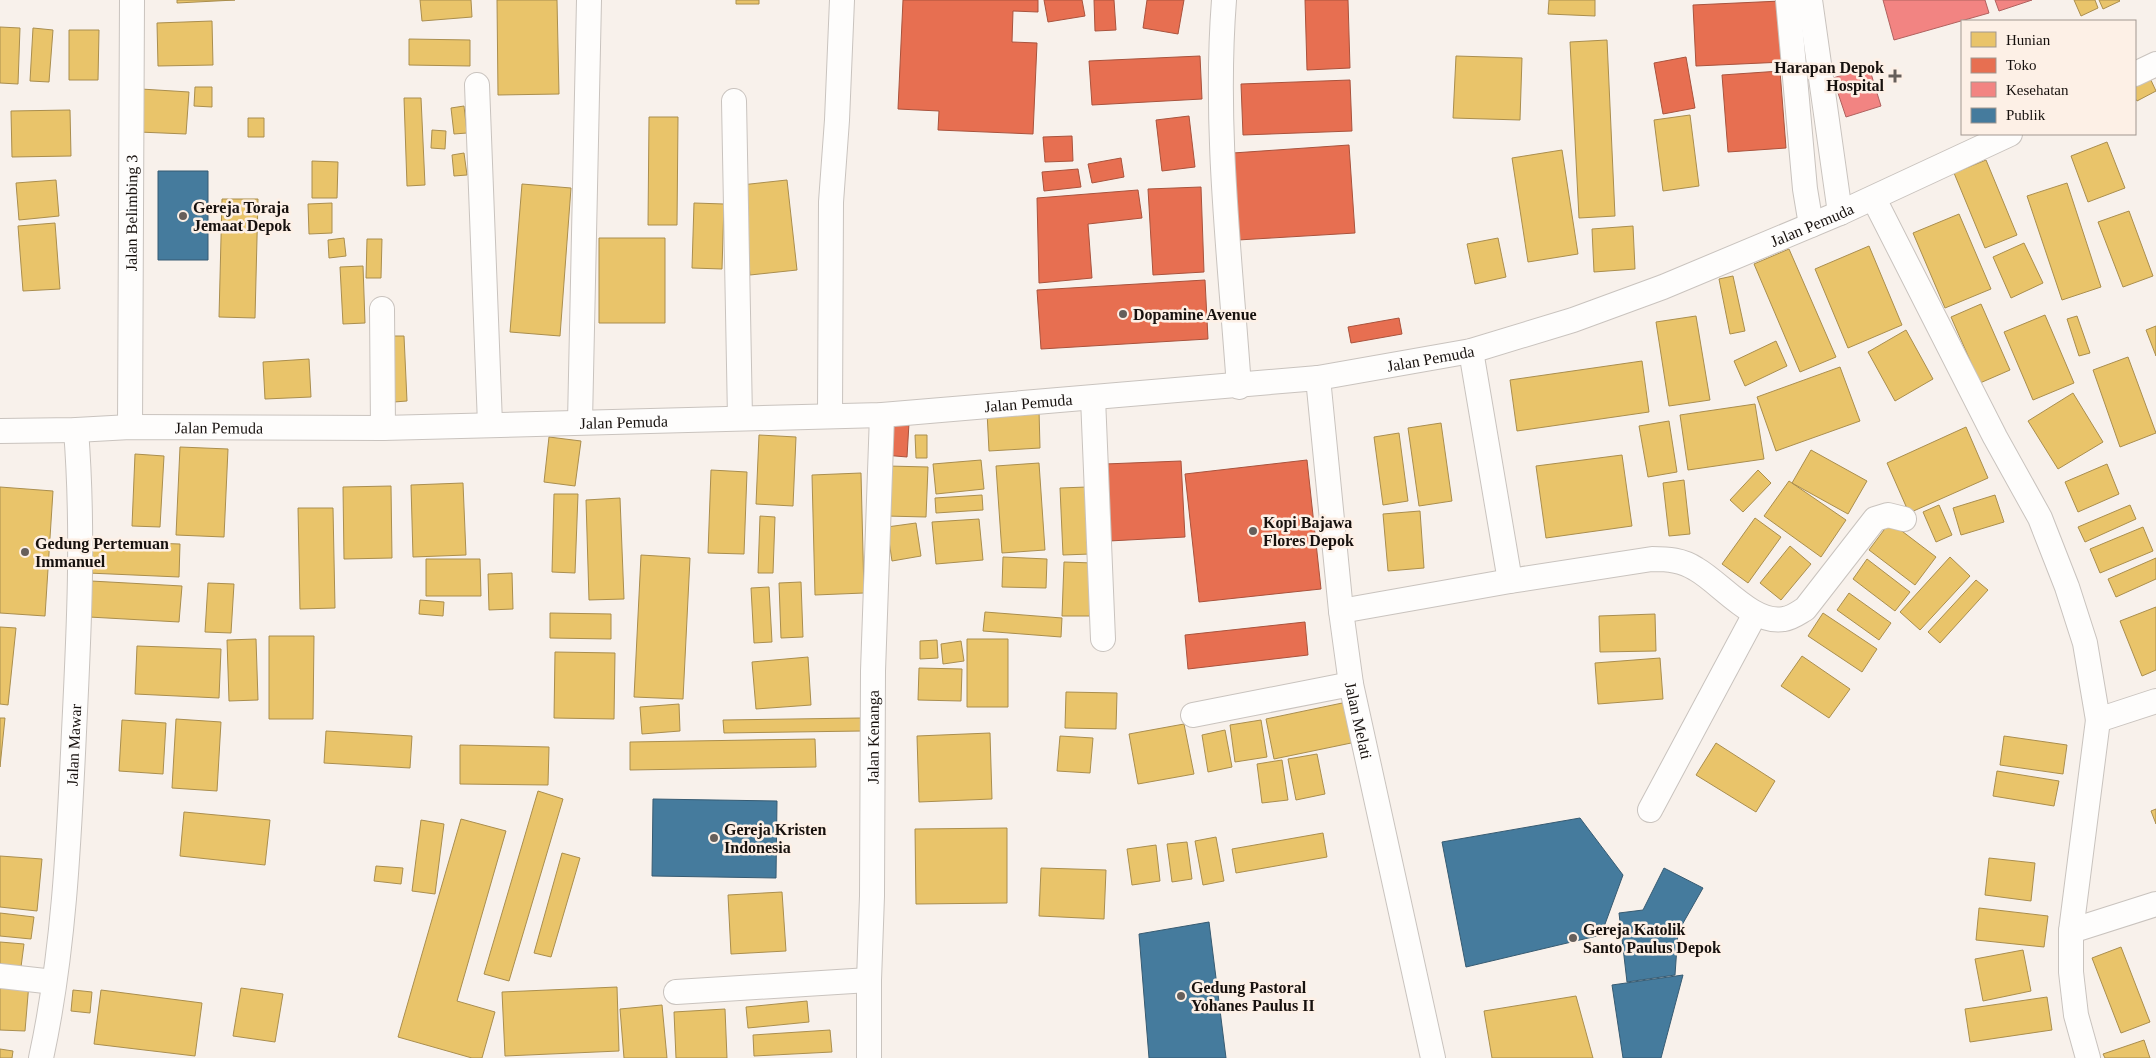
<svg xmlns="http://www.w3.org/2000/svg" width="2156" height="1058" viewBox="0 0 2156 1058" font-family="Georgia,serif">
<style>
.homes{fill:#e9c46a;stroke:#aa8e4e}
.shops{fill:#e76f51;stroke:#a9533d}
.health{fill:#f28482;stroke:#b0625f}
.public{fill:#457b9d;stroke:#375b72}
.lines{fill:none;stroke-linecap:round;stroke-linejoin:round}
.minor-casing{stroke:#c9c3be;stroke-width:26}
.minor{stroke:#fefdfc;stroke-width:24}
.poi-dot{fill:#665f5b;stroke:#fdf0e6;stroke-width:2}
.labels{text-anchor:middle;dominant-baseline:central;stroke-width:5;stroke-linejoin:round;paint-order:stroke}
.poi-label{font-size:16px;font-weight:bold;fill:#17110e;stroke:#fdf0e6;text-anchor:start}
.street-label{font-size:16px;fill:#17110e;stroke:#fdf0e6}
</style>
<rect width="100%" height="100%" fill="#f8f1eb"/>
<path class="homes" d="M177,0h58l-58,3z
M420,0h51l1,17 -50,4z
M497,0h60l2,94 -61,1z
M736,0h23v4h-23z
M1549,0h46v16l-47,-2z
M2074,0h21l3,8 -17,8z
M2099,0h20l1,1 -17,8z
M212,21l1,44 -55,1 -1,-43z
M0,27l20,1 -2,56 -18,-1z
M33,28l20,2 -4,52 -19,-1z
M69,30h30l-1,50h-29z
M409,39l61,1v26l-61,-1z
M1607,40l8,176 -36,2 -9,-176z
M1456,56l66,2 -2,62 -67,-2z
M2149,76l7,15 -19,10 -2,-3v-14z
M195,87h17v20l-18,-1z
M141,89l48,3 -3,42 -47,-2z
M404,98h17l4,87 -18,1z
M464,106l3,27 -13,1 -3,-26z
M70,110l1,46 -59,1 -1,-46z
M1690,115l9,71 -36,5 -9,-71z
M649,117h29l-1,108h-29z
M248,118h16v19h-16z
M432,130l14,1 -1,18 -14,-1z
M2107,142l18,46 -37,14 -17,-46z
M1562,150l16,104 -50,8 -16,-104z
M464,153l3,22 -13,1 -2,-21z
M1986,160l31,75 -32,13 -31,-75z
M312,161l26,1 -1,36h-25z
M56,180l3,36 -40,4 -3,-37z
M787,180l10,90 -47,5 -9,-90z
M2067,183l34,104 -39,13 -35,-104z
M522,184l49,4 -11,148 -50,-4z
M222,199h36l-3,119 -36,-1z
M332,203v30l-23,1 -1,-30z
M694,203l30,1 -2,65 -30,-1z
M2129,211l24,65 -30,11 -25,-65z
M1959,214l32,75 -46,19 -32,-75z
M55,223l5,66 -37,2 -5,-65z
M1633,226l2,43 -41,3 -2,-43z
M344,238l2,18 -17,2 -1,-18z
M599,238h66v85h-66z
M1498,238l8,39 -31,7 -8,-40z
M367,239h15l-1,39h-15z
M2024,243l19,40 -32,15 -18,-41z
M1869,246l33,79 -54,23 -33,-79z
M1789,249l47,108 -36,15 -46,-108z
M363,266l2,57 -22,1 -3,-57z
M1733,276l12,55 -15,3 -11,-55z
M1981,304l29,66 -30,13 -29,-66z
M2045,315l29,68 -41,17 -29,-68z
M1696,316l14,84 -41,6 -13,-84z
M2077,316l13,37 -11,3 -12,-37z
M2156,326v30l-10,-26z
M1906,330l27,49 -38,22 -27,-49z
M391,336h13l3,65 -13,1z
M1776,341l11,25 -42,20 -11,-25z
M2128,357l28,76 -36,14 -27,-77z
M309,359l2,38 -46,2 -2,-37z
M1642,361l7,51 -132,19 -7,-51z
M1840,367l20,54 -84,30 -19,-54z
M2073,393l30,49 -45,27 -30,-48z
M1755,404l9,55 -76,11 -8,-55z
M1039,410l1,38 -51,3 -2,-39z
M1669,421l8,51 -29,5 -9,-51z
M1441,423l11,78 -33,5 -11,-78z
M1966,427l22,51 -79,35 -22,-50z
M1399,433l9,68 -25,4 -9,-68z
M759,435l37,2 -3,69 -37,-2z
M915,435h12v23h-11z
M549,437l32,4 -6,45 -31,-4z
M180,447l48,2 -4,88 -48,-2z
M1811,450l56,31 -19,33 -56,-31z
M135,454l29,2 -4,71 -28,-1z
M1622,455l10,71 -86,12 -10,-72z
M981,460l3,29 -48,5 -3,-30z
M1039,463l6,87 -43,3 -6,-87z
M2107,464l12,30 -41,18 -13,-30z
M888,466l40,1 -2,50 -40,-1z
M711,470l36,2 -3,82 -36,-1z
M1758,470l13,13 -28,29 -13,-12z
M861,473l3,120 -49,2 -3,-120z
M1684,480l6,54 -21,2 -6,-53z
M1789,481l57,39 -25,37 -57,-41z
M463,483l3,72 -53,2 -2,-72z
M391,486l1,72 -48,1 -1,-72z
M0,487l53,4 -8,125 -45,-3z
M1087,487l3,67 -27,1 -3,-67z
M554,494h24l-3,79 -23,-1z
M982,495l1,15 -47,3 -1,-15z
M1995,495l9,27 -43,13 -8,-27z
M620,498l4,101 -35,1 -3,-100z
M1939,505l13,30 -16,7 -13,-30z
M2130,505l6,14 -51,23 -7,-15z
M298,508h35l2,100 -35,1z
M1420,511l4,57 -36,3 -5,-57z
M760,516l15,1 -2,56h-15z
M1755,518l26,19 -33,46 -26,-19z
M979,519l4,41 -47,4 -4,-42z
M1890,522l46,35 -21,28 -46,-35z
M916,523l5,33 -29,5 -5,-34z
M2143,527l10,24 -53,22 -10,-24z
M89,541l91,3 -1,33 -91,-4z
M1790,546l21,18 -30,36 -21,-17z
M641,555l49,3 -7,141 -49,-2z
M1003,557l44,2 -1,29 -44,-1z
M1950,557l20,19 -50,54 -20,-18z
M2156,558v21l-40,18 -8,-18z
M426,559h54l1,37h-55z
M1867,559l43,33 -15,19 -42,-32z
M1064,562l29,1 -2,53h-29z
M512,573l1,36 -24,1 -1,-36z
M1976,580l12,10 -48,53 -12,-11z
M91,581l91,5 -3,36 -90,-5z
M801,582l2,55 -22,1 -2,-55z
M208,583l26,1 -3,49 -26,-1z
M769,587l3,55 -18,1 -3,-55z
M1849,593l42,30 -12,17 -42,-30z
M420,600l24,2 -1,14 -24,-2z
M2156,607v63l-14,6 -22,-55z
M985,612l77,6 -1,19 -78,-6z
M550,613l61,1v25l-61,-1z
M1823,613l54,36 -15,23 -54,-36z
M1655,614l1,37 -56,1 -1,-36z
M0,627l16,1 -8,77 -8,-1z
M269,636h45l-1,83h-44z
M256,639l2,61 -29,1 -2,-61z
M967,639h41v68h-41z
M937,640l1,18 -18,1v-18z
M961,641l3,20 -21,3 -2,-20z
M137,646l84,3 -2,49 -84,-4z
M555,652l60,1 -1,66 -60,-1z
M1802,656l48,33 -21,29 -48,-32z
M808,657l3,48 -55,4 -4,-47z
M1660,658l3,41 -65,5 -3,-41z
M919,668l43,1 -1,32 -43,-1z
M1066,692l51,1 -1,36 -51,-1z
M1347,702l9,40 -82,17 -8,-40z
M679,704l1,27 -38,3 -2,-27z
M0,718h5l-5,49z
M861,718l1,13 -138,2 -1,-13z
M176,719l45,3 -4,69 -45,-3z
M122,720l44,3 -3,51 -44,-3z
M1261,720l6,37 -32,5 -5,-37z
M1184,724l10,50 -56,10 -9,-50z
M1225,730l7,37 -24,5 -6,-37z
M326,731l86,5 -2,32 -86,-5z
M990,733l2,66 -73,3 -2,-66z
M1060,736l33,2 -3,35 -33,-2z
M2004,736l63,9 -4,29 -63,-9z
M815,739l1,28 -186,3v-28z
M1716,743l59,38 -19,31 -60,-37z
M460,745l89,2 -1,38 -88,-1z
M1317,754l8,40 -29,6 -8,-41z
M1282,760l6,40 -26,3 -5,-39z
M1997,771l62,10 -5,25 -61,-10z
M538,791l25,8 -54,182 -25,-7z
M2156,809v15l-5,-13z
M184,812l86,8 -5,45 -85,-9z
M461,819l45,12 -49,170 38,11 -13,46h-10l-74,-21z
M421,820l23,4 -9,70 -23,-3z
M1007,828v75l-91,1 -1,-75z
M1323,833l4,24 -91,16 -4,-24z
M1216,837l8,44 -21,4 -8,-44z
M1187,842l5,37 -20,3 -5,-38z
M1156,845l4,36 -28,4 -5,-36z
M562,853l18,5 -29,99 -17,-4z
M0,856l42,3 -5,52 -37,-4z
M1989,858l46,5 -4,38 -46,-6z
M376,866l27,2 -2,16 -27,-3z
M1041,868l65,2 -2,49 -65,-3z
M782,892l4,59 -55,3 -3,-59z
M1979,908l69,8 -4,31 -68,-7z
M0,913l34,4 -3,22 -31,-3z
M0,942l24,2 -3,23 -21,-2z
M2121,947l29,75 -29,11 -29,-75z
M2023,950l8,41 -48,10 -8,-42z
M0,981l29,2 -4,48 -25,-1z
M617,987l2,64 -114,5 -3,-64z
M241,988l42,6 -8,48 -42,-6z
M73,990l19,2 -2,21 -19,-2z
M101,990l101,13 -7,53 -101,-12z
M1576,996l17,62h-101l-8,-47z
M2047,997l5,33 -82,12 -5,-33z
M807,1001l2,21 -61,6 -2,-21z
M662,1005l5,53h-43l-4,-49z
M725,1009l2,49h-51l-2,-46z
M830,1030l2,22 -78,4 -1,-21z
M2144,1040l6,18h-45l-2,-4z
M0,1049l13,2 -1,7h-12z"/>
<path class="shops" d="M903,0h135v12l-25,-1 -1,31 25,1 -4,91 -95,-4 1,-19 -41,-2z
M1044,0h38l3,16 -37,6z
M1094,0h20l2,30 -21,1z
M1147,0h37l-6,34 -35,-6z
M1305,0h43l2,68 -43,2z
M1781,1l3,61 -88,4 -3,-61z
M1200,56l2,43 -110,6 -3,-44z
M1686,57l9,51 -32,6 -9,-51z
M1780,71l6,77 -58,4 -6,-77z
M1350,80l2,51 -109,4 -2,-51z
M1189,116l6,51 -33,4 -6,-51z
M1072,136l1,25 -28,1 -2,-25z
M1349,145l6,88 -117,7 -5,-87z
M1121,158l3,19 -32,6 -4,-19z
M1078,169l3,18 -37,4 -2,-19z
M1201,187l3,85 -51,3 -5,-86z
M1138,190l4,28 -54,6 4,54 -53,5 -2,-85z
M1205,280l3,59 -167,10 -4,-59z
M1399,318l3,16 -51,9 -3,-16z
M887,421l22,2 -2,34 -23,-2z
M1307,460l14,129 -122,13 -14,-128z
M1181,461l4,76 -76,4 -4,-77z
M1305,622l3,33 -120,14 -3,-34z"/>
<path class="health" d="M1883,0h102l4,13 -95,27z
M1995,0h37l-33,11z
M1869,67l12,39 -35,11 -13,-39z"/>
<path class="public" d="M158,171h50v89h-50z
M653,799l124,2 -1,77 -124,-2z
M1580,818l43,57 -22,60 -135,32 -24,-125z
M1664,868l39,20 -25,44 -3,43 -48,7 -8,-69 24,-3z
M1209,922l17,136h-77l-10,-124z
M1683,975l-22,83h-38l-11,-73z"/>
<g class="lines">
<g class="minor-casing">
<g id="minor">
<path d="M1224,0c-10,128 6,258 15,387"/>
<path d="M1788,0l17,189 6,36"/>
<path d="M1810,0l30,213"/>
<path d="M2135,74l21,-10"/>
<path d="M477,85l13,339"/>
<path d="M734,101l6,317"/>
<path d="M1874,199l121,238 45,81 27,69 18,56 13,77 58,-19"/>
<path d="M382,309l1,119"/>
<path d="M1471,351l39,230"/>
<path id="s1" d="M1318,378l23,233 10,73 82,374"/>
<path d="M1093,398l10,241"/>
<path d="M830,416l1,-214 6,-82 5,-120"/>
<path d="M580,422l9,-422"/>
<path id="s2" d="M130,427l2,-427"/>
<path id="s3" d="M0,431l76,-1 54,-3 253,1 499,-13 436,-37 153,-27 102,-31 90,-33 177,-74 170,-79"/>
<path d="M1341,611l169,-30 142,-22c16,0 30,1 44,10 25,14 57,56 88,50 8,-1 14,-6 21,-10l70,-90 13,-4 16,4"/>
<path d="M1193,715l158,-31"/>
<path d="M1650,810l105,-196"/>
<path d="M2071,931l85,-27"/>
<path d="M0,976l54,6"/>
<path d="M676,992l193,-12"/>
<path id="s4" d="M41,1058c23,-105 28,-219 33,-326 5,-101 10,-201 2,-302"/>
<path id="s5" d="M869,1058v-78l3,-84 1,-225 9,-256"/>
<path d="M2088,1058l-12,-43 -5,-43v-41l27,-211"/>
</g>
</g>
<use href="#minor" class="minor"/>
</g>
<g class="poi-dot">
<path d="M1892.5 68.5h5v5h5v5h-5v5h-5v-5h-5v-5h5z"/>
<circle cx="183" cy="216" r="5"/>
<circle cx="1123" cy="314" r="5"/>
<circle cx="1253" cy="531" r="5"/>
<circle cx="25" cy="552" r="5"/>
<circle cx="714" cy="838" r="5"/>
<circle cx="1573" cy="938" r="5"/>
<circle cx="1181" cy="996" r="5"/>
</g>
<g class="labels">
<g class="poi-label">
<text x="1884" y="67" text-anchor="end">Harapan Depok<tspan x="1884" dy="18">Hospital</tspan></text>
<text x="193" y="207">Gereja Toraja<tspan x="193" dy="18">Jemaat Depok</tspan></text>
<text x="1133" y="314">Dopamine Avenue</text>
<text x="1263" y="522">Kopi Bajawa<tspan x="1263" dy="18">Flores Depok</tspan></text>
<text x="35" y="543">Gedung Pertemuan<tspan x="35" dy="18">Immanuel</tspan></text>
<text x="724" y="829">Gereja Kristen<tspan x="724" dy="18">Indonesia</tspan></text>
<text x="1583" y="929">Gereja Katolik<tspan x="1583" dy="18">Santo Paulus Depok</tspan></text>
<text x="1191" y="987">Gedung Pastoral<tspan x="1191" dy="18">Yohanes Paulus II</tspan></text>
</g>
<g class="street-label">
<text stroke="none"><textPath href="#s2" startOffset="214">Jalan Belimbing 3</textPath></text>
<text stroke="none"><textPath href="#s3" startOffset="1839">Jalan Pemuda</textPath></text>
<text stroke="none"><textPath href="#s3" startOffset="1434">Jalan Pemuda</textPath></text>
<text stroke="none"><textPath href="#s3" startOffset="1029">Jalan Pemuda</textPath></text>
<text stroke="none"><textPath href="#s3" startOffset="624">Jalan Pemuda</textPath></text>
<text stroke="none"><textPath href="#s3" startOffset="219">Jalan Pemuda</textPath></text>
<text stroke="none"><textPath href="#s1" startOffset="345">Jalan Melati</textPath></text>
<text stroke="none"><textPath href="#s5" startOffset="321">Jalan Kenanga</textPath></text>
<text stroke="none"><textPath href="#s4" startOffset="315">Jalan Mawar</textPath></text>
</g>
</g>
<rect x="1961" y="20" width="175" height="115" fill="#fdf0e6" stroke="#a19790"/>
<rect x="1971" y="32" width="25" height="15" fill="#e9c46a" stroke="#a19790"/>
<text x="2006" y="45" font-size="15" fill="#17110e">Hunian</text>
<rect x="1971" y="58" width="25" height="15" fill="#e76f51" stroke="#a19790"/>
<text x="2006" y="70" font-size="15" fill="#17110e">Toko</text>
<rect x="1971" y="82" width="25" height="15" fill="#f28482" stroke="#a19790"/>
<text x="2006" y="95" font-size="15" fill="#17110e">Kesehatan</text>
<rect x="1971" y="108" width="25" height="15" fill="#457b9d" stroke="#a19790"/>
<text x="2006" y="120" font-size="15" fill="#17110e">Publik</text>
</svg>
